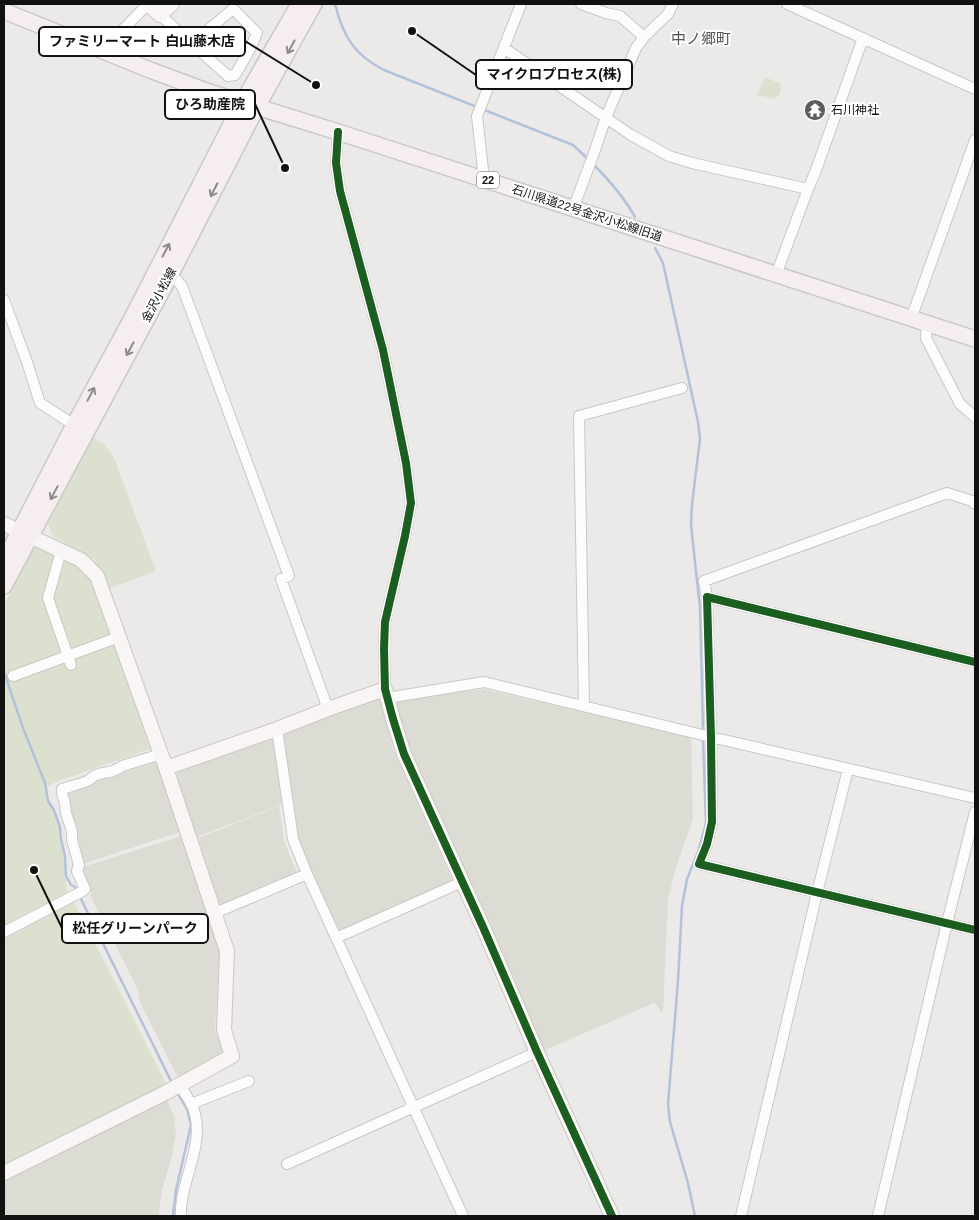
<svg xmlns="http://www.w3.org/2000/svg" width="979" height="1220" viewBox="0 0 979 1220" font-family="Helvetica,'Noto Sans JP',sans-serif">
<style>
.built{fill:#dddcd4}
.green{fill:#dce1cf}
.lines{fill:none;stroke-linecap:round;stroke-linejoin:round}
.stream{stroke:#b3c2da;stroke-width:2.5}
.street-casing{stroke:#c8c7c5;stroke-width:12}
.secondary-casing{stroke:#c8c7c5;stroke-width:16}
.primary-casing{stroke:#c8c8c7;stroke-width:18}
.street{stroke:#fcfcfc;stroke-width:10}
.secondary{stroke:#f9f5f5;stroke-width:14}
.primary{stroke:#f5edef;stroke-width:15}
.cycleway-casing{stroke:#fff;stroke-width:11}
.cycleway{stroke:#1b5e20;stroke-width:8}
.oneway{stroke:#8e8a8a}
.labels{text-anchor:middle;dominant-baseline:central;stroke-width:4;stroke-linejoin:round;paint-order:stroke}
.shield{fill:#fff;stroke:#585857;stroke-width:1}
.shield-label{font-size:11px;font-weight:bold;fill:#11110f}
.poi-label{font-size:12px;fill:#11110f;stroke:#fff;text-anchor:start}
.street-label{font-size:12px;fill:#11110f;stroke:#fff}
.quarter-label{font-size:15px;fill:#565551;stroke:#fff}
.leader{fill:none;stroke:#11110f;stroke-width:2}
.callout-dot{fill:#11110f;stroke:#fff;stroke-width:2}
.callout{fill:#fff;stroke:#11110f;stroke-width:2}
.callout-label{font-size:14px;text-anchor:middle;font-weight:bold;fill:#11110f}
</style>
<rect width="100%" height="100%" fill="#eceae8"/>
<path class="built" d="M483,689l208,48 2,82 -18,51 -7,30 -5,113 -9,-10 -111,48 -139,-309 -9,-41z
M373,699l7,1 13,49 59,131 -111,53 -4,-2 -41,-95 -13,-104z
M272,736l11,68 -87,33 -19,-57 2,-10z
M157,762l23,70 -97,32 -6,-34 -12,-34 4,-7z
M279,806l5,35 13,32 -77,36 -22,-71z
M181,836l39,114 -5,80 8,20 -1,7 -44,21 -38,-76 -2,-12 -48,-95 2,-2 -9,-26z
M167,1100l7,16 2,19 -5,25 -9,30 -3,20 1,6h-156v-38z"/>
<path class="green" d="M765,77l16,7 -1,10 -5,5 -18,-4z
M92,437l12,7 9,11 43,116 -48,18 -5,-16 -9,-13 -41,-24 -5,-12z
M36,544l44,22 15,21 58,161 -97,34 -12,7 15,33 5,29 3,38 62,120 38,77 -163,83v-564z"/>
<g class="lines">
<path class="stream" d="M335,4c8,32 19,51 49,66l93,37
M482,109l91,36 16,15
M593,164c16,16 31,33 42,53
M655,248l8,15 35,159 2,17 -8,65 -1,21 9,83 3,120
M4,672l19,56 22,55 3,18 6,9 6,17 1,12 4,17 1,20 5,9 4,2 2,4
M79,895l93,188
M173,1216l3,-26 15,-65 -4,-16 -10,-17
M695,1216l-7,-33 -18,-61 -2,-18 10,-123 4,-75 5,-27 11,-27 8,-29 -3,-83"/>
<g class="street-casing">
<path id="street" d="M581,4l25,9 14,3 24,21
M787,4l188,85
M160,15l68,61 7,-1 15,-26 7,-16 -24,-24 -41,34
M504,48l127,87 38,21 23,7 116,26 -32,86
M102,51l46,-47
M338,132l-2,31 4,28 43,159 23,113 5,40 -6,33 -20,86 -1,27 1,40
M484,179l-7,-63 44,-112
M808,189l8,-19 47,-132
M573,209l21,-56 12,-36 30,-69 8,-11 24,-23 5,-10
M171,274l11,12 107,290 -8,3 47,130
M4,300l23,62 13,41 34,22
M911,319l64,-179
M927,324l-1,14 34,66 15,13
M61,551l-13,47 23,67
M707,597l-3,-16 243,-88 25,8 3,3
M975,662l-268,-65 4,140 1,85 -5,22 -8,20 276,66
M13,676l106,-39
M387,698l97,-16 227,55 264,61
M584,706l-5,-290 103,-28
M277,729l16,110 14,35 156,342
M215,913l92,-39
M4,932l77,-40 4,-3 -8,-18 2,-6 -7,-25c2,-10 -4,-18 -6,-27 -1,-3 0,-6 -1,-9 -1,-6 -4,-9 -3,-15 8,-3 20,-5 27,-9 3,-2 4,-4 7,-5 10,-4 16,-1 26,-9l39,-12
M336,938l126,-56
M180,1085c4,7 8,13 12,20 11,25 1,52 -6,77 -3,11 -6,23 -5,34
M191,1104l58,-23
M287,1164l250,-112
M741,1216l76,-323 31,-124
M878,1216l69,-293 28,-111"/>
</g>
<g class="secondary-casing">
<path id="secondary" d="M148,4l12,11 12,-11
M4,524l77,36 16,16 69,192 111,-39 51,-20 57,-20 8,30 11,35 79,173 54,125 75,164
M4,1173l161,-80 67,-37 -8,-26 3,-79 -61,-183"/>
</g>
<g class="primary-casing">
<path id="primary" d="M4,11l146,59 59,22 129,40 637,207
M4,561l70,-136 58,-107 110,-215 57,-99
M4,586l167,-312 86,-167 57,-103"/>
</g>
<use href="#street" class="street"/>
<use href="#secondary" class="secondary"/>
<use href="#primary" class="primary"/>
<g class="cycleway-casing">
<path id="cycleway" d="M338,132l-2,31 4,28 43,159 23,113 5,40 -6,33 -20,86 -1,27 1,40 8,30 11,35 79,173 54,125 75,164
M975,662l-268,-65 4,140 1,85 -5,22 -8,20 276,66"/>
</g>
<use href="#cycleway" class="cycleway"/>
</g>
<defs><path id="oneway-shaft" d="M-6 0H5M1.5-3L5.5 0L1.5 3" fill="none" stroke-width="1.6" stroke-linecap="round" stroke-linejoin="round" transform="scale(1.25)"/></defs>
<g class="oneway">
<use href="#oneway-shaft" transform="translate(291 47) rotate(119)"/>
<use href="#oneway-shaft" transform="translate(214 190) rotate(117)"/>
<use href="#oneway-shaft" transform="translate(166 250) rotate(-62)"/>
<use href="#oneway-shaft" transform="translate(130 349) rotate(118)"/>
<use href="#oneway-shaft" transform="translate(91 394) rotate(-62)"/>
<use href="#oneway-shaft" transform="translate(54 493) rotate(118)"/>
</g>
<defs>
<g id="temple-disc" transform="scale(1.125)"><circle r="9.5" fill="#5e5d5b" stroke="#fff"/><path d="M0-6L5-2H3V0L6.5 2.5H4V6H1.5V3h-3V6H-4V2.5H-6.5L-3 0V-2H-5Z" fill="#fff"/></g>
</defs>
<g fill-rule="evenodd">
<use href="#temple-disc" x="815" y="110"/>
</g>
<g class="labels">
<rect class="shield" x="477" y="171.5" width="22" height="17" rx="4"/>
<g class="shield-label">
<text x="488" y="180">22</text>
</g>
<g class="poi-label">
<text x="831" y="110">石川神社</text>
</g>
<g class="street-label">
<text transform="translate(587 213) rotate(18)">石川県道22号金沢小松線旧道</text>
<text transform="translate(159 295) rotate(-62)">金沢小松線</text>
</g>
<g class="quarter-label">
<text x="701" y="38">中ノ郷町</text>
</g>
</g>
<path class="leader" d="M316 85L245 41M412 31L476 75M285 168L255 104M34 870L62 928"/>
<g class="callout-dot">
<circle cx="316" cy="85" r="5"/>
<circle cx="412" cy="31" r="5"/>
<circle cx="285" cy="168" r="5"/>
<circle cx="34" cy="870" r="5"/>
</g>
<g class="callout">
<rect x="39" y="27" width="206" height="29" rx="5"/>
<rect x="476" y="60" width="156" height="29" rx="5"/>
<rect x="165" y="90" width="90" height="29" rx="5"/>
<rect x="62" y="914" width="146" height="29" rx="5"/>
</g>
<g class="callout-label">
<text x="142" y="46">ファミリーマート 白山藤木店</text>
<text x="554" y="79">マイクロプロセス(株)</text>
<text x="210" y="109">ひろ助産院</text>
<text x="135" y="933">松任グリーンパーク</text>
</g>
<rect width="979" height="1220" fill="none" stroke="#11110f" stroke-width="10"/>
</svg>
